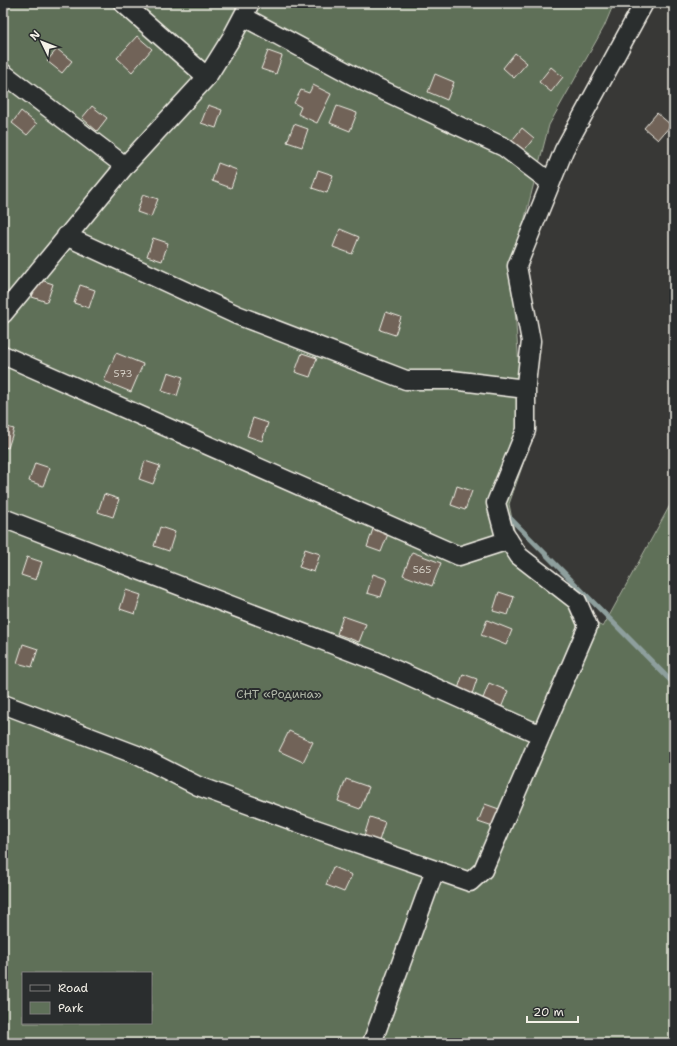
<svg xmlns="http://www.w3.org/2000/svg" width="677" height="1046" viewBox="0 0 677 1046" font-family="'Shantell Sans',sans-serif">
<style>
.green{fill:#5f7059;stroke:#aab0a0;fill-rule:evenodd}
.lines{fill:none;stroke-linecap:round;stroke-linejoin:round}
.stream{stroke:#8e9f9d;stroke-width:5}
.building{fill:#716458;stroke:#f4f1e8}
.minor-casing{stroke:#f4f1e8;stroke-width:21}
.minor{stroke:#2a2d2e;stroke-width:18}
.labels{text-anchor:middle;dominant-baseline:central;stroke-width:4;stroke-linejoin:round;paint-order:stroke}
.number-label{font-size:10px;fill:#d3cec4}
.park-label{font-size:12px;fill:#b1b7a8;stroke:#2a2d2e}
</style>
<rect width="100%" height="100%" fill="#383836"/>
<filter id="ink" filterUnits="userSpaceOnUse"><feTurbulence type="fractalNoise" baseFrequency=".025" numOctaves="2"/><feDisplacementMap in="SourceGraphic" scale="8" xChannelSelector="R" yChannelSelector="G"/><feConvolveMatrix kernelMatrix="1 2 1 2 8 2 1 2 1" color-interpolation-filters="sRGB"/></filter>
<g filter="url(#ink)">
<path class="green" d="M3,3h611l-10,24 -55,98 -37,143 8,113 16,46 -27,77 11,57 59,53 24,13 71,-129v545h-671zM23,973h128v50h-128z"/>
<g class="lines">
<path class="stream" d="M506,514l168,170"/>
</g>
<path class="building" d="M137,36l15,13 -20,23 -15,-14z
M57,49l15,12 -10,12 -15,-12z
M268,51l14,5 -6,18 -15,-5z
M515,53l12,10 -13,15 -11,-10z
M551,67l12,10 -12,15 -12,-10z
M435,74l19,8 -7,18 -19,-8z
M313,85l18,9 -14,29 -19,-9 3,-7 -7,-4 7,-13 8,3z
M208,105l14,5 -6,18 -15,-5z
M92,106l15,12 -10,13 -15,-13z
M337,106l20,7 -7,18 -20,-8z
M21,111l16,13 -10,11 -15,-12z
M657,113l14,12 -13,15 -14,-12z
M294,124l14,5 -6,18 -15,-5z
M522,128l12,10 -12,15 -12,-10z
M218,163l19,7 -6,18 -19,-7z
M318,170l15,5 -6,18 -15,-5z
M143,194l15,5 -7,18 -14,-5z
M340,229l19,8 -7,17 -19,-7z
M153,238l15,5 -6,18 -15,-5z
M38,279l15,5 -6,18 -15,-5z
M80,285l15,5 -6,18 -15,-5z
M386,312l15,5 -6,18 -15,-5z
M116,353l27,11 -12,28 -27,-11z
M302,353l15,5 -7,19 -15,-5z
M168,372l15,5 -6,19 -15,-5z
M253,418l15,5 -6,18 -15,-5z
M3,426l11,3 -6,19 -5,-2z
M145,461l15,5 -7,18 -14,-5z
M35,463l15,5 -7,18 -14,-5z
M457,486l15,5 -7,19 -14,-5z
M104,494l15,5 -6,18 -15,-5z
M160,527l15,5 -6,19 -15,-5z
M373,529l15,5 -7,18 -14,-5z
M305,549l15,5 -6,18 -15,-5z
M412,552l29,11 -9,23 -29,-11z
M27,557l15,5 -6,18 -15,-5z
M373,574l14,5 -6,18 -14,-4z
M126,590l15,5 -6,19 -15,-5z
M499,592l15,5 -6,18 -15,-4z
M343,616l23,8 -7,18 -22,-8z
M487,620l25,10 -6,15 -25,-10z
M23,644l15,5 -6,18 -15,-4z
M463,674l14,5 -6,18 -14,-5z
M489,683l19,8 -7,17 -19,-7z
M289,731l24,11 -10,20 -24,-11z
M346,779l23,8 -9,22 -22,-8z
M485,804l14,5 -6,18 -15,-5z
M370,817l15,5 -6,19 -15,-5z
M333,867l19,8 -8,17 -18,-7z"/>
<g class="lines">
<g class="minor-casing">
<path id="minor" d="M123,3l84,74
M244,17l121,65 139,65 46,35
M3,73l122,93
M66,236l171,79 169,65h46l74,9
M3,314l122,-148 82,-89 25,-40 18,-34
M3,355l456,201 50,-16
M3,518l373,143 165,74
M3,704l134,51 61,31 109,40 163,56 13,-12 105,-244 -11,-25 -58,-45 -15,-23 -8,-30 30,-73v-46l5,-43 -14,-75 47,-116 80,-147
M372,1043l63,-173"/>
</g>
<use href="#minor" class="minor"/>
</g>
</g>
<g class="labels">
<g class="number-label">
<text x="123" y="373">573</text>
<text x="422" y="569">565</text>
</g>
<g class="park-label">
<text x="279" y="694">СНТ «Родина»</text>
</g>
</g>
<rect width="677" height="1046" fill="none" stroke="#2a2d2e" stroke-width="16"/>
<rect x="8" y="8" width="661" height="1030" fill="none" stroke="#f4f1e8" stroke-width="1.5" filter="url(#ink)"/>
<rect x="22" y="972" width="130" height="52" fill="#2a2d2e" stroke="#7b7b78"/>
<rect x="30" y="985" width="20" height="6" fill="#2a2d2e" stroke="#7b7b78"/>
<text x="58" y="992" font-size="12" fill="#f4f1e8">Road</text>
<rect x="30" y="1002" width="20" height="12" fill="#5f7059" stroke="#7b7b78"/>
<text x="58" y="1012" font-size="12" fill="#f4f1e8">Park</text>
<g transform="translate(42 42) rotate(313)" stroke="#2a2d2e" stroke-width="3" paint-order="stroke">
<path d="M0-3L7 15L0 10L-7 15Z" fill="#f4f1e8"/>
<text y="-6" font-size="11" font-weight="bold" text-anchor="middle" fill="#f4f1e8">N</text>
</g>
<path d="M527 1016v6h51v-6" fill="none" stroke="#f4f1e8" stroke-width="2"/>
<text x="533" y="1016" font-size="12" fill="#f4f1e8" stroke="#2a2d2e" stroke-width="3" paint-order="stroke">20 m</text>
</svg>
